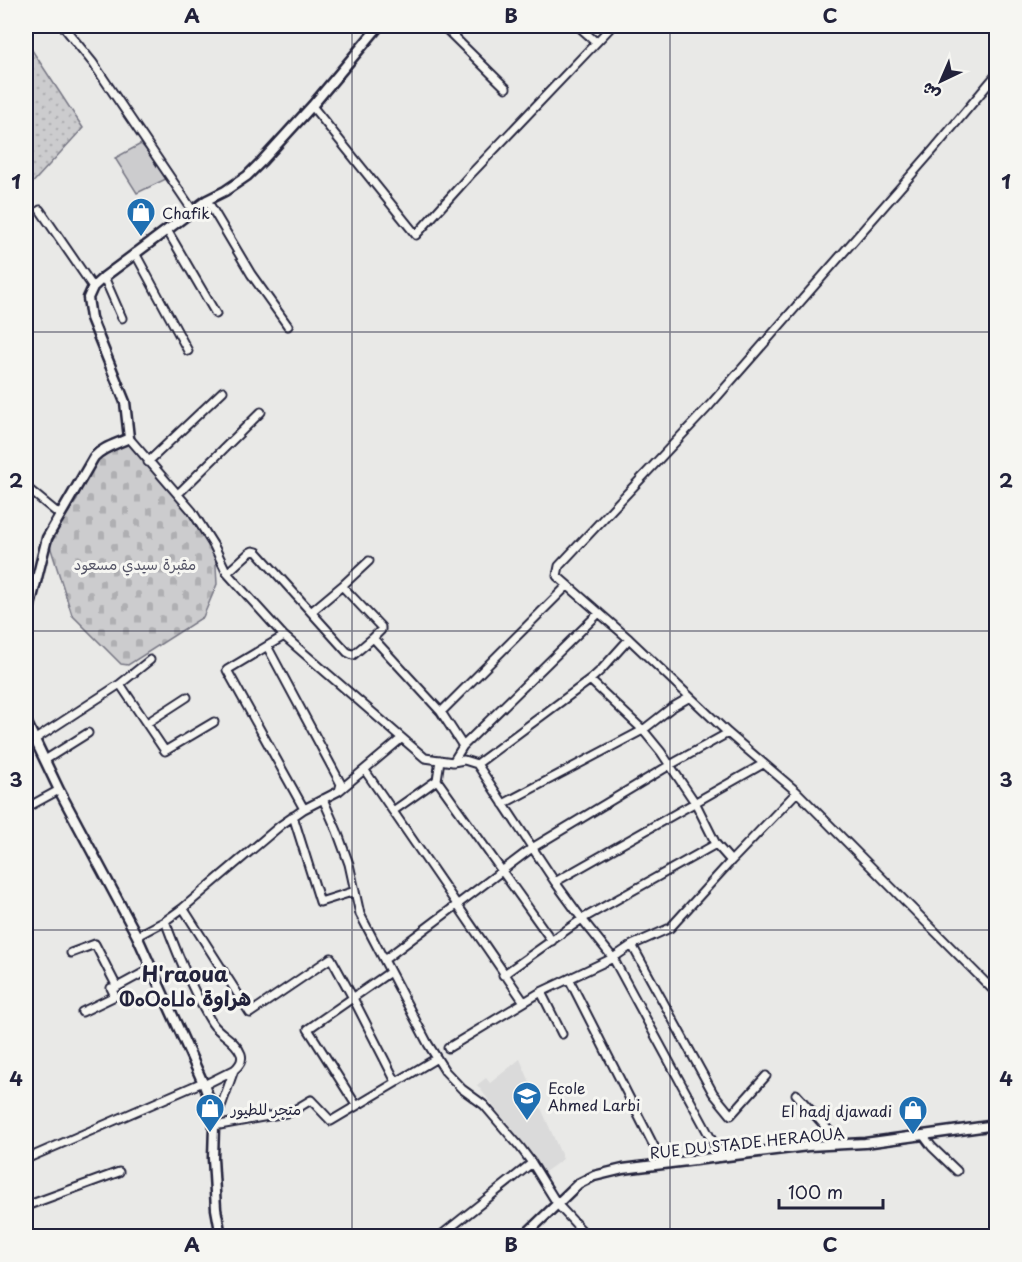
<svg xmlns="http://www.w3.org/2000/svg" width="1022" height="1262" viewBox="0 0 1022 1262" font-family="'Playpen Sans','Playpen Sans Arabic','Noto Sans Tifinagh',sans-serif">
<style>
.built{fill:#dadada}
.grass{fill:#ccccce;stroke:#777784;stroke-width:1.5}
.cemetery{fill:url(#cemetery-stones);stroke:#777784;stroke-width:1.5}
.park{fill:url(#park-dots);stroke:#777784;stroke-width:1.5}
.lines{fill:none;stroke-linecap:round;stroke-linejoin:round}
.minor-casing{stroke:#22223b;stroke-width:11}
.tertiary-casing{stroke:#22223b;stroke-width:13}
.minor{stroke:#f6f6f2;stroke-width:7}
.tertiary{stroke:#f6f6f2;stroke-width:8}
.grid{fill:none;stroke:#22223b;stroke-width:1.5;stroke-opacity:0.55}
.labels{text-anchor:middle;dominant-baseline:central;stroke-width:6;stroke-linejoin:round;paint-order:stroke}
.poi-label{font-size:15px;fill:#22223b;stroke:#f6f6f2;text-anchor:start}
.park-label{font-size:15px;fill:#555567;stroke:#f6f6f2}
.street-label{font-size:15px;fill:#22223b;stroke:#f6f6f2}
.district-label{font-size:21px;font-weight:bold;fill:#22223b;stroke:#f6f6f2}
.neatline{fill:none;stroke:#22223b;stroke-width:2}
.grid-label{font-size:20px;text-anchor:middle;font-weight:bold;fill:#22223b}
</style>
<defs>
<pattern id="cemetery-stones" width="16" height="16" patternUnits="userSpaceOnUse" patternTransform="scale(1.5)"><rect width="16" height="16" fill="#ccccce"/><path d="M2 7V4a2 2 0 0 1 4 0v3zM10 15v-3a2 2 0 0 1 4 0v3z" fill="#afafb2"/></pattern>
<pattern id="park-dots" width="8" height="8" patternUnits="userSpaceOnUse" patternTransform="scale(1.5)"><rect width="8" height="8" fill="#ccccce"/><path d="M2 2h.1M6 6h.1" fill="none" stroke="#afafb2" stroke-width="1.8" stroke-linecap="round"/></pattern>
</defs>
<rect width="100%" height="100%" fill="#e9e9e7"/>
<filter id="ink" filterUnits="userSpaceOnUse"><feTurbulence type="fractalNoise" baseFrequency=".0167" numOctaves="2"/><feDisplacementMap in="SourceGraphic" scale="12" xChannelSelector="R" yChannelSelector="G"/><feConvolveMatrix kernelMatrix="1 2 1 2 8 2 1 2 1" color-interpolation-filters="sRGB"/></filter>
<g filter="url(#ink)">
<path class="built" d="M520,1059l43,100 -18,13 -68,-87 9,-7 4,5z"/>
<path class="grass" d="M141,144l29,33 -33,16 -22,-35z"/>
<path class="cemetery" d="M120,444l15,2 41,43 39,59 2,36 -14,33 -75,48 -7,-1 -49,-49 -22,-69 12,-24 15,-22 8,-25 14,-21z"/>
<path class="park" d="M26,41l57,87 -57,62z"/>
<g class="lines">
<g class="minor-casing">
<path id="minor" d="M63,26l30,37 100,148
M443,26l63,62
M578,26l18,16
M996,75l-62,74 -224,256 -151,161 -2,10 72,63 99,94 69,59 199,201
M312,106l104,129 54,-60 142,-149
M207,200l44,74 37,52
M40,210l53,77
M167,230l49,84
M135,253l53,98
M104,277l18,41
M129,438l63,73 22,35 13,27 57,63 141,122 28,4 11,-2 13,4 78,118 27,37 31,39 108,199
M148,462l75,-71
M26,487l34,28
M178,494l83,-82
M227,573l22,-20 4,-2 4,1 90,100 6,3 20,-17 68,74 22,34
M342,586l27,-25
M311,612l31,-26 39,41v3l-8,8
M284,636l-57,34 77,139
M590,680l53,50 18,22 35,52 20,40 15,17
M120,684l45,67 49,-29
M441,712l126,-126
M147,723l40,-26
M34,740l86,-56 30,-24
M45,760l43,-27
M440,760l-3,20 115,161
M453,762l10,-16 136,-133
M477,764l113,-84 11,-10 28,-31
M366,772l158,230
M340,790l62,-52
M323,799l14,32 12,33 11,50 68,130 17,27 17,18 22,16 36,42 12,16 26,42 29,31
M503,804l140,-74 28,-22 19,-11
M26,808l33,-18
M393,811l44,-31
M293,816l27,86 35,-11
M555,882l208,-118
M183,908l67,105 81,-55 22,40 43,84
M165,921c13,35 27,70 47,102 7,11 24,17 29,31 2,6 -2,12 -7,16l-20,56
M137,936l28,-15 18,-13 98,-83 23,-16 35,-18 2,-7 -74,-138
M632,945l81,148 18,22 35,-39
M71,953l24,-9 22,43
M384,960l148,-112 138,-83 58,-32
M503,975l79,-56 134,-75
M569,979l94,185
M82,1012l33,-16 -4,-8 6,-1 35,-19
M562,1034l-21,-42 72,-34 19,-13 38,-17 61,-67 66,-69
M448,1048l93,-56
M204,1085l30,-15
M796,1094l36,40 3,10
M356,1105l-48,-76 82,-57
M214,1126l77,-14 20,-12 20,21 106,-63
M923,1135l9,12 25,24
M26,1159l177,-77
M26,1206l93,-34
M440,1236l92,-73"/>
</g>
<g class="tertiary-casing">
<path id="tertiary" d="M26,620l2,-6 19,-76 47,-81c9,-10 23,-13 35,-19l-4,-36 -34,-84 -3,-20 5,-11 11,-10 103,-77 18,-9 22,-15 14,-14 51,-56 67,-80
M26,721l33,69 78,146 67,149 7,19 3,22 -1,32 3,51 5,27
M524,1236l54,-52 16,-8 29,-7 72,-9 113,-14 57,-3 131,-18"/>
</g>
<use href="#minor" class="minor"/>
<use href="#tertiary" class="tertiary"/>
</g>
</g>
<path class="grid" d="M352,26v1210M670,26v1210M26,332h970M26,631h970M26,930h970"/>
<defs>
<g id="shop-pin" transform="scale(1.5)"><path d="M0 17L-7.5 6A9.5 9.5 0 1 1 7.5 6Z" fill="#1f6fb2" stroke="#f6f6f2"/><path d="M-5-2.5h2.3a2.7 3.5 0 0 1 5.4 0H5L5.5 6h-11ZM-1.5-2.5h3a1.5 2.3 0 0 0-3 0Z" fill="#fff"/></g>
<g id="school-pin" transform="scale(1.5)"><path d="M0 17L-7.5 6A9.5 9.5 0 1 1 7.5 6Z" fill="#1f6fb2" stroke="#f6f6f2"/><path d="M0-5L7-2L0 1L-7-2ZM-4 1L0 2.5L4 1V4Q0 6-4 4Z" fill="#fff"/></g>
</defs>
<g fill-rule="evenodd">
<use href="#shop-pin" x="141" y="212"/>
<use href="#school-pin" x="527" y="1096"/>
<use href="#shop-pin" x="210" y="1108"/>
<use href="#shop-pin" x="913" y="1110"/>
</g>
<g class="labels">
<g class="poi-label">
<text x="162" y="212">Chafik</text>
<text x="548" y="1087">Ecole<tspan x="548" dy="17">Ahmed Larbi</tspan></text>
<text x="231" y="1108">متجر للطيور</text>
<text x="892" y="1110" text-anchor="end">El hadj djawadi</text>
</g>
<g class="park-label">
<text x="135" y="563">مقبرة سيدي مسعود</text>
</g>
<g class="street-label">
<text transform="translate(747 1142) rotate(-6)">RUE DU STADE HERAOUA</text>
</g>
<g class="district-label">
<text x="185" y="973">H'raoua<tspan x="185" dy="24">ⵀⴰⵔⴰⵡⴰ هراوة</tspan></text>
</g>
</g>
<rect width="1022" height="1262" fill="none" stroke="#f6f6f2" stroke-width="66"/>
<g transform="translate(941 81) rotate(224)" stroke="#f6f6f2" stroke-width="4.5" paint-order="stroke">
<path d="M0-4.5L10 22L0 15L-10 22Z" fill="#22223b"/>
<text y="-9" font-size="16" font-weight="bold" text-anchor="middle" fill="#22223b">ش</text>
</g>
<path d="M779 1199v9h104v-9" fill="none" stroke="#22223b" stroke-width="3"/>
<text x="788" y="1199" font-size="18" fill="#22223b" stroke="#f6f6f2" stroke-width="4.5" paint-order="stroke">100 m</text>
<rect x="33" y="33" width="956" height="1196" class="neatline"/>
<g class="grid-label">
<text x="192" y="23">A</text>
<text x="511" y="23">B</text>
<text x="830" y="23">C</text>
<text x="16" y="189">1</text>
<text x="1006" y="189">1</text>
<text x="16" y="488">2</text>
<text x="1006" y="488">2</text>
<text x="16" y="787">3</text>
<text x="1006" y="787">3</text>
<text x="16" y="1086">4</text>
<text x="1006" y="1086">4</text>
<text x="192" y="1252">A</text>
<text x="511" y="1252">B</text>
<text x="830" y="1252">C</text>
</g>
</svg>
